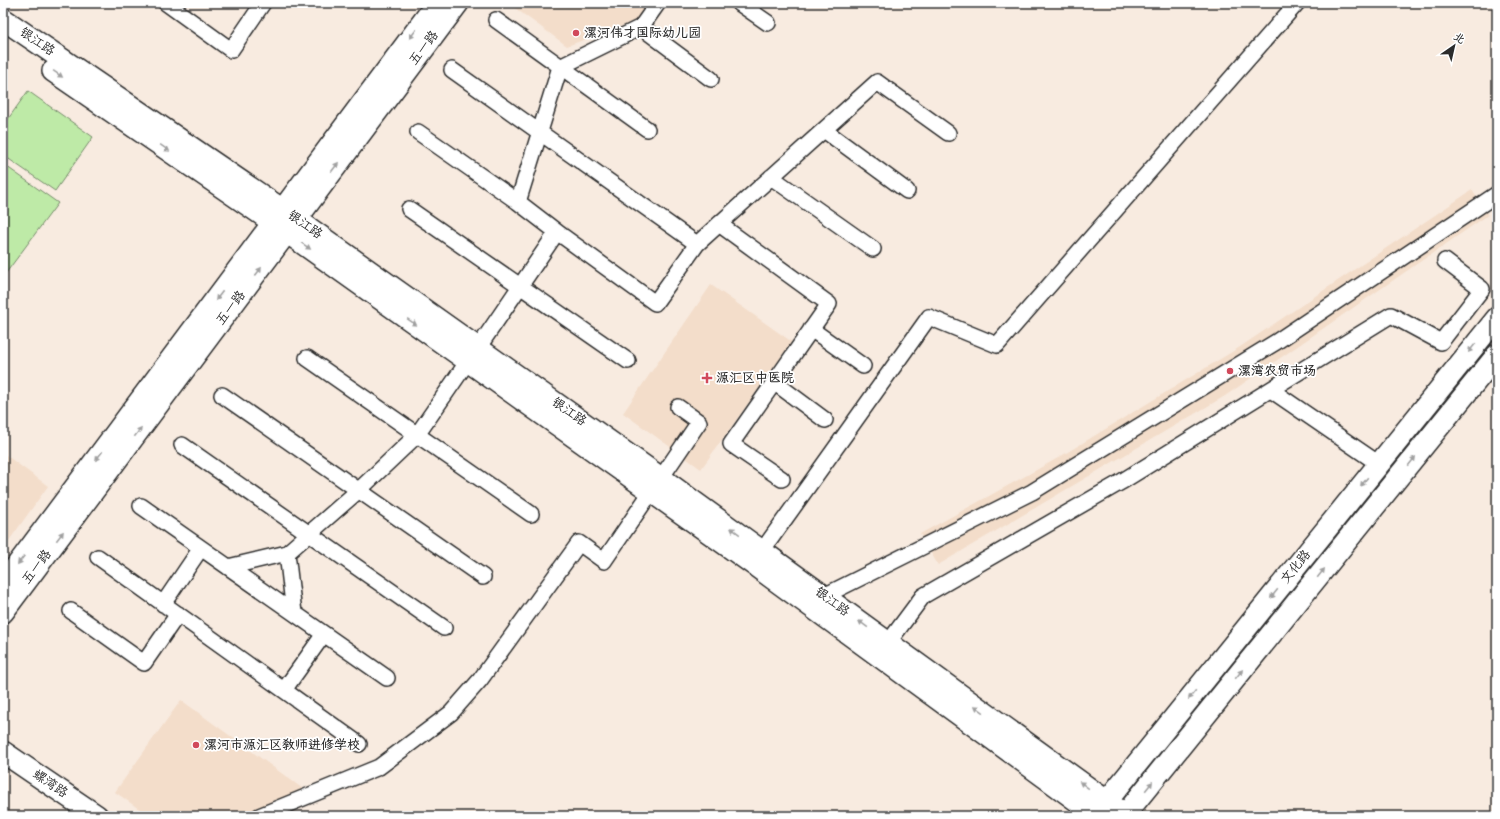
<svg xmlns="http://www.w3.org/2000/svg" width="1500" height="819" viewBox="0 0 1500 819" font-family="'Indie Flower','LXGW WenKai TC',sans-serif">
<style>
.built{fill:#f3ddca}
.green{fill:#beeaa7;stroke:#748a69}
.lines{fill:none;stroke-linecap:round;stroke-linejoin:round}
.street-casing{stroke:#2b2b2b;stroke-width:18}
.secondary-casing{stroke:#2b2b2b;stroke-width:24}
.street{stroke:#fff;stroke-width:15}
.secondary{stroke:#fff;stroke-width:21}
.oneway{fill:#a0a0a0}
.poi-dot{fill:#d1495b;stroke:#fff;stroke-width:1.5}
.labels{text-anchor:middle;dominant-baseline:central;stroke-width:3.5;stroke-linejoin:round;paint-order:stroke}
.poi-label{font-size:13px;font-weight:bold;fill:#2b2b2b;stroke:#fff;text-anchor:start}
.street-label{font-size:13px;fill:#2b2b2b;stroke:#fff}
</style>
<rect width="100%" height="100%" fill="#f8ebe0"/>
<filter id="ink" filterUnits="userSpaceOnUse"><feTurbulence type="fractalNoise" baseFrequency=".025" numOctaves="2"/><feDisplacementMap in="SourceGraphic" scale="8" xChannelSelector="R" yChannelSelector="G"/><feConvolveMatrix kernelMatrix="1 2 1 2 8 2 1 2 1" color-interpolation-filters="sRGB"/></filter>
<g filter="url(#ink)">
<path class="built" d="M508,3h141l-13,18 -69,25z
M1472,190l16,25 -263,181 -287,169 -18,-31 138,-76 182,-111z
M711,285l81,57 -91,127 -78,-56z
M3,453l45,33 -45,63z
M181,700l125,91 -59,25h-98l-34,-24z"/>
<path class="green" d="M28,91l65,46 -38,54 -52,-36v-29z
M3,164l55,39 -55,74z"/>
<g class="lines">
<g class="street-casing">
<path id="street" d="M166,3l65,47 32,-47
M739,3l29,20
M496,20l151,109
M641,27l70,52
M452,70l245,174
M824,130l83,61
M418,132l100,70
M771,177l102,72
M409,209l219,152
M719,224l110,80 -98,140 51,35
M557,232l98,71 42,-59 180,-162 71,51
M811,329l52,37
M478,348l79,-116 -39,-30 42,-135 81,-40 17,-24
M307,358l224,156
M774,382l51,38
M1271,390l108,74
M222,395l261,182
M182,445l262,183
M661,478l38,-56 -21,-15
M141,506l246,172
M762,551l167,-234 68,28 300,-342
M98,557l261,187
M228,567l59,-14
M824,596l208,-104 244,-150 221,-148
M163,604l38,-56
M71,611l73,52 34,-49
M294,613l-7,-60 72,-63 58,-55 51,-74
M888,643l35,-47 198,-114 270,-167 50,27 41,-53 -37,-28
M284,690l40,-56
M259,816l120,-49 72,-54 29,-33 99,-137 25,18 47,-69"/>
</g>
<g class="secondary-casing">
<path id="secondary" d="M3,19l293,200 365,259 466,338
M53,71l221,152 479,341 345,252
M3,584l434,-581
M3,612l455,-609
M3,752l94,64
M1098,812l399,-494
M1124,816l373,-461"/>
</g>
<use href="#street" class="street"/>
<use href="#secondary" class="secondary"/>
</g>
<defs><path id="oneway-solid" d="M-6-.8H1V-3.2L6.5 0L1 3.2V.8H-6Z"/></defs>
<g class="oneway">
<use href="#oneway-solid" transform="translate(413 34) rotate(127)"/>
<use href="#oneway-solid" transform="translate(58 74) rotate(35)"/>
<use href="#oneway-solid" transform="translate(165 148) rotate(35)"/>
<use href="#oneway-solid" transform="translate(335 167) rotate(-53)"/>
<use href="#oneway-solid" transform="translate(306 246) rotate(35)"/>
<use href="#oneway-solid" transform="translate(258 272) rotate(-53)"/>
<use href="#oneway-solid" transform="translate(219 296) rotate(127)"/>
<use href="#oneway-solid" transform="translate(412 322) rotate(35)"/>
<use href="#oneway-solid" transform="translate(1472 348) rotate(129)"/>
<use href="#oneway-solid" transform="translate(138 432) rotate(-53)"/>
<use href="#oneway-solid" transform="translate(99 456) rotate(127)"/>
<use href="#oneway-solid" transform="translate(1412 461) rotate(-51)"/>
<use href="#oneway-solid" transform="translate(1364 482) rotate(129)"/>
<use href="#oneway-solid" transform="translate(735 531) rotate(-144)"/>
<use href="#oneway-solid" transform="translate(60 536) rotate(-53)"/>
<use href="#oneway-solid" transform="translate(21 560) rotate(127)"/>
<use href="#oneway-solid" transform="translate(1321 573) rotate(-51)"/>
<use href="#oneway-solid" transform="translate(1274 594) rotate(129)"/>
<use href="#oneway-solid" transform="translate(863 624) rotate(-144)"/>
<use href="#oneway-solid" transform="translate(1239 674) rotate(-51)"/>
<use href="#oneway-solid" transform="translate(1192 695) rotate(129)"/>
<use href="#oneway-solid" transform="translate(979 709) rotate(-144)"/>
<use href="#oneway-solid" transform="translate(1084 785) rotate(-144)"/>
<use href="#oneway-solid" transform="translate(1149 786) rotate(-51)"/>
</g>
</g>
<g class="poi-dot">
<circle cx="576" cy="33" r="4"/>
<circle cx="1230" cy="371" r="4"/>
<path d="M705 372h4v4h4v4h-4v4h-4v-4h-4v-4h4z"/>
<circle cx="196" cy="745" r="4"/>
</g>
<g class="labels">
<g class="poi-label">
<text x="584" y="33">漯河伟才国际幼儿园</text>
<text x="1238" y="371">漯湾农贸市场</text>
<text x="716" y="378">源汇区中医院</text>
<text x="204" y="745">漯河市源汇区教师进修学校</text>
</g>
<g class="street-label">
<text transform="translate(37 42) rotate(34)">银江路</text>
<text transform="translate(424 48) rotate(-53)">五一路</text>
<text transform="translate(305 225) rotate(35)">银江路</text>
<text transform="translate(231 308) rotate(-53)">五一路</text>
<text transform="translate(569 412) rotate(35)">银江路</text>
<text transform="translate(37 567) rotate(-53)">五一路</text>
<text transform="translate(1296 567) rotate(-51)">文化路</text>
<text transform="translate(832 602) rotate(36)">银江路</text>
<text transform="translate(50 784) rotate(34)">螺湾路</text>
</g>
</g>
<rect width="1500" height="819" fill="none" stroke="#fff" stroke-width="16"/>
<rect x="8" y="8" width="1484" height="803" fill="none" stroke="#2b2b2b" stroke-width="1.5" filter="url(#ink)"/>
<g transform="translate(1454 46) rotate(34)" stroke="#ffffff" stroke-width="3" paint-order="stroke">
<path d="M0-3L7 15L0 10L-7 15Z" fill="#2b2b2b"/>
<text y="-6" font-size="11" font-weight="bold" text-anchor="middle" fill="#2b2b2b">北</text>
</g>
</svg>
